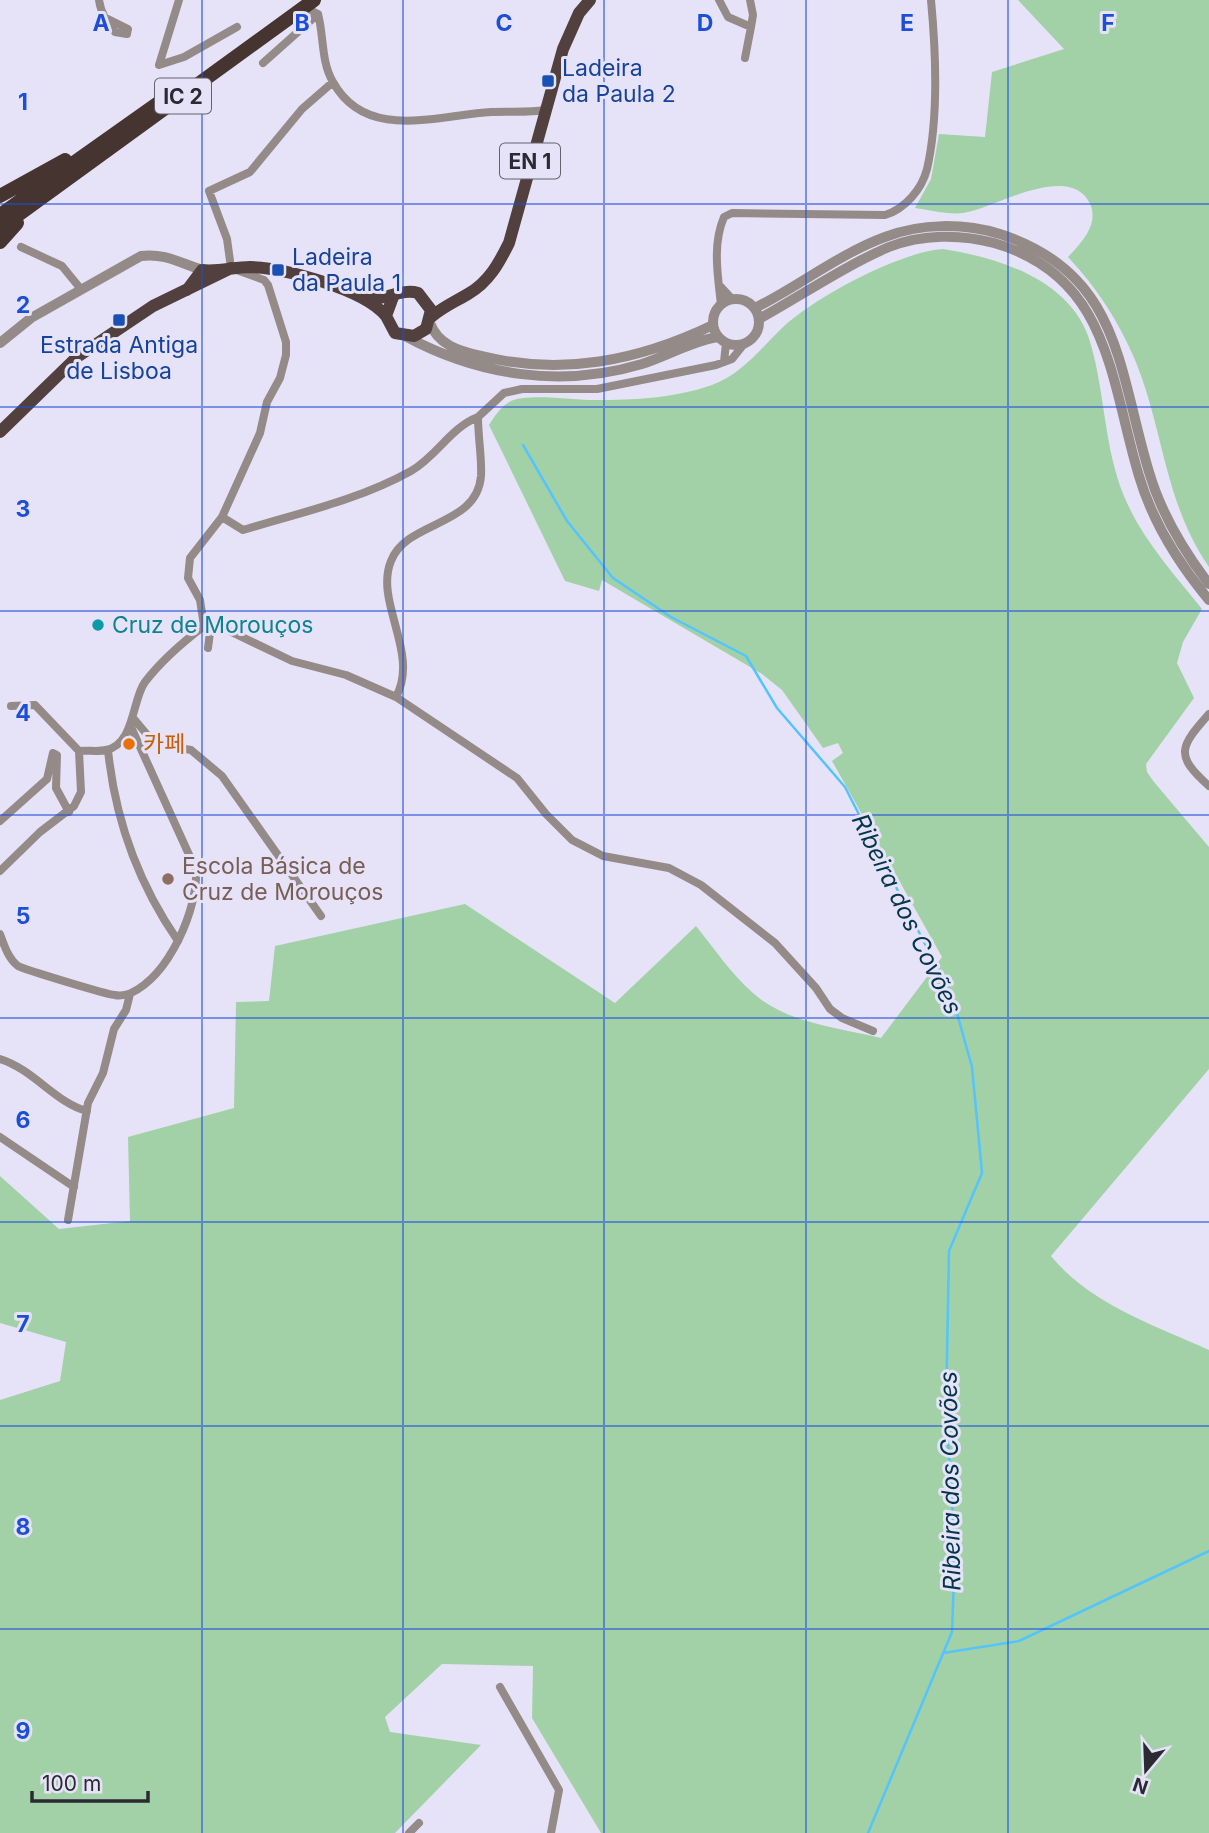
<svg xmlns="http://www.w3.org/2000/svg" width="1209" height="1833" viewBox="0 0 1209 1833" font-family="Inter,'Noto Sans KR',sans-serif">
<style>
.green{fill:#a2d1a7}
.lines{fill:none;stroke-linecap:round;stroke-linejoin:round}
.stream{stroke:#54c4fc;stroke-width:2.5}
.minor{stroke:#948a88;stroke-width:8}
.tertiary{stroke:#948a88;stroke-width:10}
.primary{stroke:#51403d;stroke-width:12}
.trunk{stroke:#463430;stroke-width:14}
.grid{fill:none;stroke:#1d4ed8;stroke-width:2;stroke-opacity:0.55}
.transit-dot{fill:#1a4fb4;stroke:#e6e3f8;stroke-width:2.5}
.culture-dot{fill:#0f9aa8;stroke:#e6e3f8;stroke-width:2.5}
.food-dot{fill:#e8710a;stroke:#e6e3f8;stroke-width:2.5}
.education-dot{fill:#8d6e63;stroke:#e6e3f8;stroke-width:2.5}
.labels{text-anchor:middle;dominant-baseline:central;stroke-width:6;stroke-linejoin:round;paint-order:stroke}
.shield{fill:#e6e3f8;stroke:#63626d;stroke-width:2}
.shield-label{font-size:21px;font-weight:bold;fill:#2b2a32}
.transit-label{font-size:23px;fill:#164399;stroke:#e6e3f8;text-anchor:start}
.culture-label{font-size:23px;fill:#0d838f;stroke:#e6e3f8;text-anchor:start}
.food-label{font-size:23px;fill:#c56008;stroke:#e6e3f8;text-anchor:start}
.education-label{font-size:23px;fill:#785e54;stroke:#e6e3f8;text-anchor:start}
.water-label{font-size:24px;font-style:italic;fill:#03364c;stroke:#e6e3f8}
.grid-label{font-size:23px;text-anchor:middle;font-weight:bold;fill:#1d4ed8;stroke:#e6e3f8;stroke-width:6;stroke-linejoin:round;paint-order:stroke}
</style>
<rect width="100%" height="100%" fill="#e6e3f8"/>
<path class="green" d="M1018,0h191v567c-45,-65 -45,-137 -74,-207 -17,-40 -38,-72 -67,-103 12,-13 30,-31 23,-51 -19,-47 -98,3 -128,7 -15,2 -33,-3 -48,-5l16,-29 8,-45 46,3 7,-65 72,-23z
M943,249c58,9 131,32 148,96 14,49 13,102 33,151 17,42 50,78 78,113l-19,33 -6,21 17,35 -48,66 1,8 7,10 55,65v222l-158,187c39,48 103,69 158,94v483h-608l-69,-115 1,-52 -91,-2 -57,53 5,15 91,13 -86,88h-395v-433l60,-19 6,-39 -66,-19v-147l59,53 71,-8 -2,-84 106,-29 2,-106 33,-1 6,-55 190,-42 150,99 81,-77c18,22 35,48 57,67 33,30 86,35 128,45l61,-81 -110,-196 11,-8 -5,-10 -15,5 -41,-58 -20,-16 -160,-94 -3,11 -34,-10 -76,-156c6,-9 12,-19 22,-24 17,-8 64,-1 85,-1 39,0 79,-2 116,-15 29,-10 49,-37 70,-57 33,-31 117,-76 161,-79z"/>
<g class="lines">
<path class="stream" d="M523,445l44,76 46,57 58,39 75,39 31,52 68,79 108,212 19,68 10,106 -33,78 -3,158 9,140 -3,83 -84,201
M943,1653l76,-12 190,-90"/>
<path class="minor" d="M99,0c2,14 8,22 16,32l12,2 1,-5 -24,-12
M179,0l-20,65 25,-8 53,-30
M719,0l9,17 23,10 2,-12 -3,-15
M306,8l12,6c6,22 3,48 15,68 33,60 105,33 158,30 18,-1 36,1 54,-2
M745,58l6,-31
M263,63l55,-49
M21,247l41,19 18,22
M720,286l12,13
M721,305c-3,-29 -9,-60 3,-88l8,-4 153,2c20,-6 37,-26 42,-46 12,-52 9,-116 4,-169
M724,362l2,-19
M222,517l21,13c56,-17 116,-30 168,-59 26,-15 39,-43 67,-54
M204,626l17,1 71,34 54,14 50,22 121,81 29,36 26,26 31,16 66,12 32,17 74,58 41,45 14,21 12,9 31,13
M204,626l-4,-26 -12,-22 2,-20 32,-41 38,-84 7,-31 13,-24 6,-23v-13l-18,-57 -4,-5 -33,-12 -4,-29 -18,-48 41,-19 52,-63 31,-27
M208,648l3,-23
M396,697c24,-44 -22,-95 -5,-136 16,-41 86,-34 90,-85 1,-18 -3,-39 -3,-59l26,-24 18,-4h75l119,-24 16,-6 12,-15
M11,706l24,-1 44,46
M1209,714c-29,33 -35,41 0,72
M134,719l15,18 13,8 29,5 31,26 99,140
M108,750c7,69 30,133 70,191
M79,751c9,-1 19,1 27,-1 29,-6 26,-51 39,-68 16,-21 38,-40 59,-56
M0,821l47,-42 6,-26 4,2 -1,33 13,24
M0,871l40,-39 34,-26 7,-14 -2,-41
M0,934c4,11 8,24 18,32 5,3 90,29 97,29 4,1 12,0 16,-2 38,-18 67,-83 65,-123l-65,-143
M0,1059c33,10 57,45 87,52
M0,1137l74,50
M68,1220l20,-117 15,-30 11,-44 12,-19 4,-16
M500,1687l59,103 -8,43
M409,1833l10,-10"/>
<path class="tertiary" d="M713 322a23 23 0 1 1 46 0a23 23 0 1 1-46 0Z
M755,308c42,-21 86,-55 130,-71 36,-14 79,-14 115,-3 121,39 118,136 149,238 12,41 34,78 60,112
M759,319c40,-22 89,-55 130,-72 33,-13 72,-13 105,-4 116,33 116,137 145,233 13,44 40,88 70,124
M430,323c8,22 29,28 51,33 81,20 157,5 232,-31
M407,337c73,39 155,51 235,27 25,-8 50,-23 76,-27
M0,343l31,-25 110,-62c24,-3 39,7 61,14l1,8"/>
<path class="primary" d="M187,290l15,-20c16,2 32,-3 48,-3 35,1 114,22 136,49
M368,299c18,1 34,-11 50,-6l13,17 -5,19 -12,7 -19,-3 -9,-17 7,-19
M431,317c15,-12 22,-14 37,-23 21,-12 31,-31 41,-51l54,-194 16,-36 11,-13
M0,432l77,-75 76,-51 78,-38"/>
<path class="trunk" d="M0,196l65,-36
M0,215l164,-116
M0,228l314,-228
M0,242l17,-19"/>
</g>
<path class="grid" d="M202,0v1833M403,0v1833M604,0v1833M806,0v1833M1008,0v1833M0,204h1209M0,407h1209M0,611h1209M0,815h1209M0,1018h1209M0,1222h1209M0,1426h1209M0,1629h1209"/>
<g class="transit-dot">
<rect x="541" y="74" width="14" height="14" rx="3.5"/>
<rect x="271" y="263" width="14" height="14" rx="3.5"/>
<rect x="112" y="313" width="14" height="14" rx="3.5"/>
</g>
<circle class="culture-dot" cx="98" cy="625" r="7"/>
<circle class="food-dot" cx="129" cy="744" r="7"/>
<circle class="education-dot" cx="168" cy="879" r="7"/>
<g class="labels">
<g class="shield">
<rect x="155" y="78.5" width="56" height="35" rx="5"/>
<rect x="500" y="143.5" width="60" height="35" rx="5"/>
</g>
<g class="shield-label">
<text x="183" y="96">IC 2</text>
<text x="530" y="161">EN 1</text>
</g>
<g class="transit-label">
<text x="562" y="68">Ladeira<tspan x="562" dy="26">da Paula 2</tspan></text>
<text x="292" y="257">Ladeira<tspan x="292" dy="26">da Paula 1</tspan></text>
<text x="119" y="345" text-anchor="middle">Estrada Antiga<tspan x="119" dy="26">de Lisboa</tspan></text>
</g>
<g class="culture-label">
<text x="112" y="625">Cruz de Morouços</text>
</g>
<g class="food-label">
<text x="143" y="744">카페</text>
</g>
<g class="education-label">
<text x="182" y="866">Escola Básica de<tspan x="182" dy="26">Cruz de Morouços</tspan></text>
</g>
<g class="water-label">
<text transform="translate(907 914) rotate(64)">Ribeira dos Covões</text>
<text transform="translate(950 1481) rotate(-91)">Ribeira dos Covões</text>
</g>
</g>
<g class="grid-label">
<text x="101" y="31">A</text>
<text x="302" y="31">B</text>
<text x="504" y="31">C</text>
<text x="705" y="31">D</text>
<text x="907" y="31">E</text>
<text x="1108" y="31">F</text>
<text x="23" y="110">1</text>
<text x="23" y="313">2</text>
<text x="23" y="517">3</text>
<text x="23" y="721">4</text>
<text x="23" y="924">5</text>
<text x="23" y="1128">6</text>
<text x="23" y="1332">7</text>
<text x="23" y="1535">8</text>
<text x="23" y="1739">9</text>
</g>
<g transform="translate(1146 1770) rotate(199)" stroke="#e6e3f8" stroke-width="5" paint-order="stroke">
<path d="M0-5L12 26L0 18L-12 26Z" fill="#2b2a32"/>
<text y="-10" font-size="19" font-weight="bold" text-anchor="middle" fill="#2b2a32">N</text>
</g>
<path d="M32 1791v10h116v-10" fill="none" stroke="#2b2a32" stroke-width="3.5"/>
<text x="42" y="1791" font-size="21" fill="#2b2a32" stroke="#e6e3f8" stroke-width="5" paint-order="stroke">100 m</text>
</svg>
